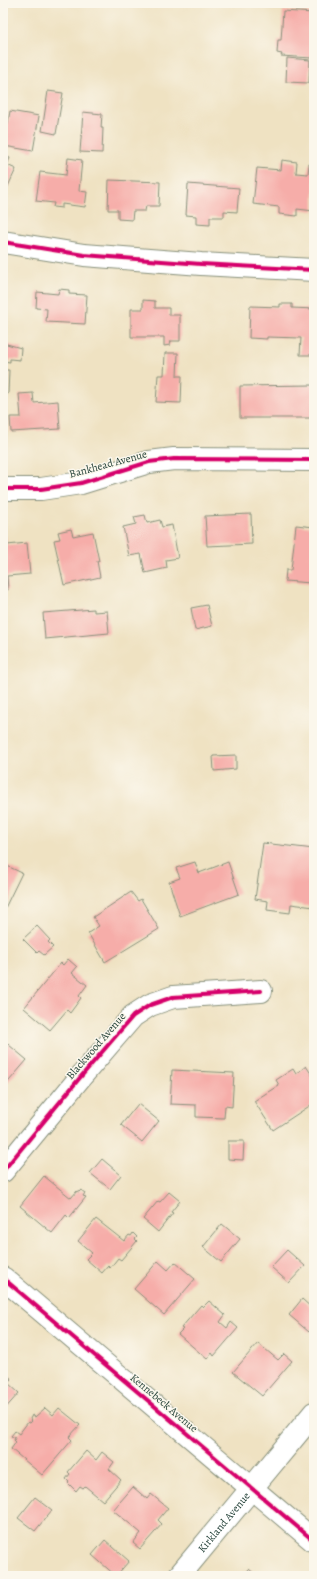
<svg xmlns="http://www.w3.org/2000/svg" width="317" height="1579" viewBox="0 0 317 1579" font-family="Alegreya,serif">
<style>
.building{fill:#f6ada9}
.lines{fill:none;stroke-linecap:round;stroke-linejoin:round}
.street-casing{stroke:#87907b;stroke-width:24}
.street{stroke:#fff;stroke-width:22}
.cycleway-casing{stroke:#fbf7ec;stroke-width:6}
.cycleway{stroke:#d6006c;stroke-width:4}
.labels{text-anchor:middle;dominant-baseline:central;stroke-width:3;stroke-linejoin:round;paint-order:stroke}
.street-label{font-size:11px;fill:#1f3d34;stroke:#fbf7ec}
</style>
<rect width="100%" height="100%" fill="#fbf7ec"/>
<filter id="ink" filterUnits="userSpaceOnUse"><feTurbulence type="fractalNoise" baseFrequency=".025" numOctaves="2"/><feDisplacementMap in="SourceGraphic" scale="8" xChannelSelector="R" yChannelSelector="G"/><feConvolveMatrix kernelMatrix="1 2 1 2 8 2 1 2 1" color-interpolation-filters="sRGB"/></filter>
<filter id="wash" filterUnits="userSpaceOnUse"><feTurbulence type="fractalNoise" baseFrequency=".012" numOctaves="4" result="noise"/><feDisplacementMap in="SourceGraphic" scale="16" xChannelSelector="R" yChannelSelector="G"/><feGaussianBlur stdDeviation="0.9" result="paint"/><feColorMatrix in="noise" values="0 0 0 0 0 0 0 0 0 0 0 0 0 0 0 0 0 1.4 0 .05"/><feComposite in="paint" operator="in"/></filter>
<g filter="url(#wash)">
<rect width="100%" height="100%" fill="#efe2c2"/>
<g id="blocks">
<path class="building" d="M283,11l31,2v33l-2,12 -31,-2 1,-2 -5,-1 1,-13h3z
M287,58l23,2 -1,23 -23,-1z
M48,91l15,2 -7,41 -14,-3z
M10,111l29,5 -6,35 -29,-5z
M83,112l19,2 -1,14h2l-1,25 -22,-1z
M3,155l7,3 -3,7 9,4 -12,26 -1,-1z
M68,158l14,2 -3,31 8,1 -2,15 -23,-3v4l-9,-1 1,-4 -18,-2 4,-29 26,3z
M282,160l15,2 -1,11 12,1 1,-10h5v47l-17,-2v7l-18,-2v-7l-26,-3 4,-36 24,2z
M109,180l51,2 -1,24h-13l-1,5h-12l-1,9 -14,-1v-9h-10z
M188,184l51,4 -2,24 -13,-1v6h-14v8l-14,-1v-8l-10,-1z
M59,289l10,1v4l18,1 -2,29 -39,-2 1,-13 -11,-1 1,-16 21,2z
M143,300l12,1v7h14v7h11v26h-9l-1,4 -6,1v-9h-33v-28h12z
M280,304h12v4l22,1v46h-14l1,-17 -34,-1v2l-18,-1 1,-32 30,1z
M3,343l18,5 -1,12 -10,-1v3l-7,-1z
M165,353h13l-1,23h5l-1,27 -25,-1 2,-27h6z
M3,370h6l-1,24h-5z
M314,385v33h-74v-32z
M33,393l1,10 24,-2 2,28 -49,3 -1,-15h11l-2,-23z
M251,514l1,30 -45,2 -2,-30z
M145,515l2,8 13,-3 2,7 10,-2 6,33 -12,2 1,8 -22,5 -4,-19 -12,2 -6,-29 13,-3 -2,-7z
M296,525l18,2v27l-3,29 -26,-2 1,-11h5z
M71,529l2,7 20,-4 6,29h-2l3,16 -36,8 -10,-45 6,-1 -2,-7z
M6,536l1,9 20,-2 3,31 -23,2 1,14h-5v-53z
M207,605l5,21 -17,4 -4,-22z
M94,609v3l13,-1 2,22 -64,6 -2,-26z
M236,755v14l-22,2 -1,-15z
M263,843l51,6v58l-23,-3 -1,9 -23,-3 1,-9 -13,-2z
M195,862l4,11 29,-11 11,32 -59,22 -11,-34 11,-4 -4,-10z
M3,864l19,9 -19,39z
M131,892l7,9 3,-2 18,30 -54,33 -17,-29 11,-7 -6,-9z
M37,926l13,14 -2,2 5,5 -9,8 -5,-4 -2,2 -14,-14z
M68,959l9,8 -5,6 15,12 -8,11 2,2 -11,15 -3,-3 -17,20 -26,-22 37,-45 2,2z
M3,1040l24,20 -24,28z
M306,1066l8,12v25l-41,27 -19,-29 25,-16 -3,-5 17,-11 3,5z
M172,1070l62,3 -2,34 -7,-1 -1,12 -28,-1v-12l-26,-1z
M138,1104l21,17 -17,21 -21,-17z
M228,1141h16l-1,19 -15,-1z
M102,1159l19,16 -11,14 -20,-16z
M44,1176l27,22 6,-7 2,1 2,-2 4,3 -2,3 3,1 -17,21 -3,-3 -14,18 -32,-27z
M169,1192l11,9 -9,11 2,1 -15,19 -15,-13 15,-18 2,1z
M96,1219l28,22 5,-6 2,1 2,-3 4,4 -2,2 2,2 -16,19 -3,-2 -8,10 -2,-2 -6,7 -16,-14 6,-6 -14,-12z
M222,1224l18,15 -19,23 -18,-15z
M287,1250l18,16 -16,17 -18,-16z
M158,1261l10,9 7,-8 20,17 -31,36 -30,-26z
M302,1299l12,11v16l-5,6 -20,-17z
M209,1301l16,14 -5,7 7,6 4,-6 7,6 -24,28 -2,-3 -5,6 -29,-25 5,-5 -2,-1 20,-23 2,2z
M258,1343l20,17 6,-6 8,7 -30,35 -29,-24z
M3,1372l9,7 -4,4 11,10 -16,18z
M45,1408l8,7 6,-7 21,17 -11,12 3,3 -30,35 -31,-26 5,-7 -2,-2 1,-2 -4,-2 4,-5 4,3 9,-12 2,1 2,-2 -2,-2 2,-4 3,2z
M86,1451l10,9 6,-8 12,10 -5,7 12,11 -18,21 -18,-15 -2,2 -3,-2 -4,5 -8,-8 1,-1 -3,-3 4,-5 -2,-2z
M133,1487l14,12 4,-5 17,14 -10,12 4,4 -22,25 -7,-6 8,-10 -28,-23z
M35,1497l17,13 -17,21 -17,-13z
M105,1540l24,21 -13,15 -24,-21z
M249,1569l8,7h-14z"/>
</g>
</g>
<g filter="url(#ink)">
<use href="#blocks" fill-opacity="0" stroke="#87907b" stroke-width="1"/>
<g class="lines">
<g class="street-casing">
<g id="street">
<path d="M3,242l81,13 117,9 113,6"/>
<path d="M3,489h38l40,-6 68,-21 25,-3 140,1"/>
<path d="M3,1171l75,-91 55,-64 17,-11 23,-8 88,-6"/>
<path d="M3,1278l311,263"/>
<path id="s1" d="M179,1576l135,-163"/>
</g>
</g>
<use href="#street" class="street"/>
<g class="cycleway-casing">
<path id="cycleway" d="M3,242l81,13 117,9 113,6
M3,489h38l40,-6 68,-21 25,-3 140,1
M3,1171l75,-91 55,-64 17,-11 23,-8 88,-6
M3,1278l311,263"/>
</g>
<use href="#cycleway" class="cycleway"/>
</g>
</g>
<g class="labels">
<g class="street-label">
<text transform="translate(108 464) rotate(-15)">Bankhead Avenue</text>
<text transform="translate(96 1046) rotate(-49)">Blackwood Avenue</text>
<text transform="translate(164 1403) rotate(40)">Kennebeck Avenue</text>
<text stroke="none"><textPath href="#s1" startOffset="70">Kirkland Avenue</textPath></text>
</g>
</g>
<rect width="317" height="1579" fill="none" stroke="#fbf7ec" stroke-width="16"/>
</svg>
